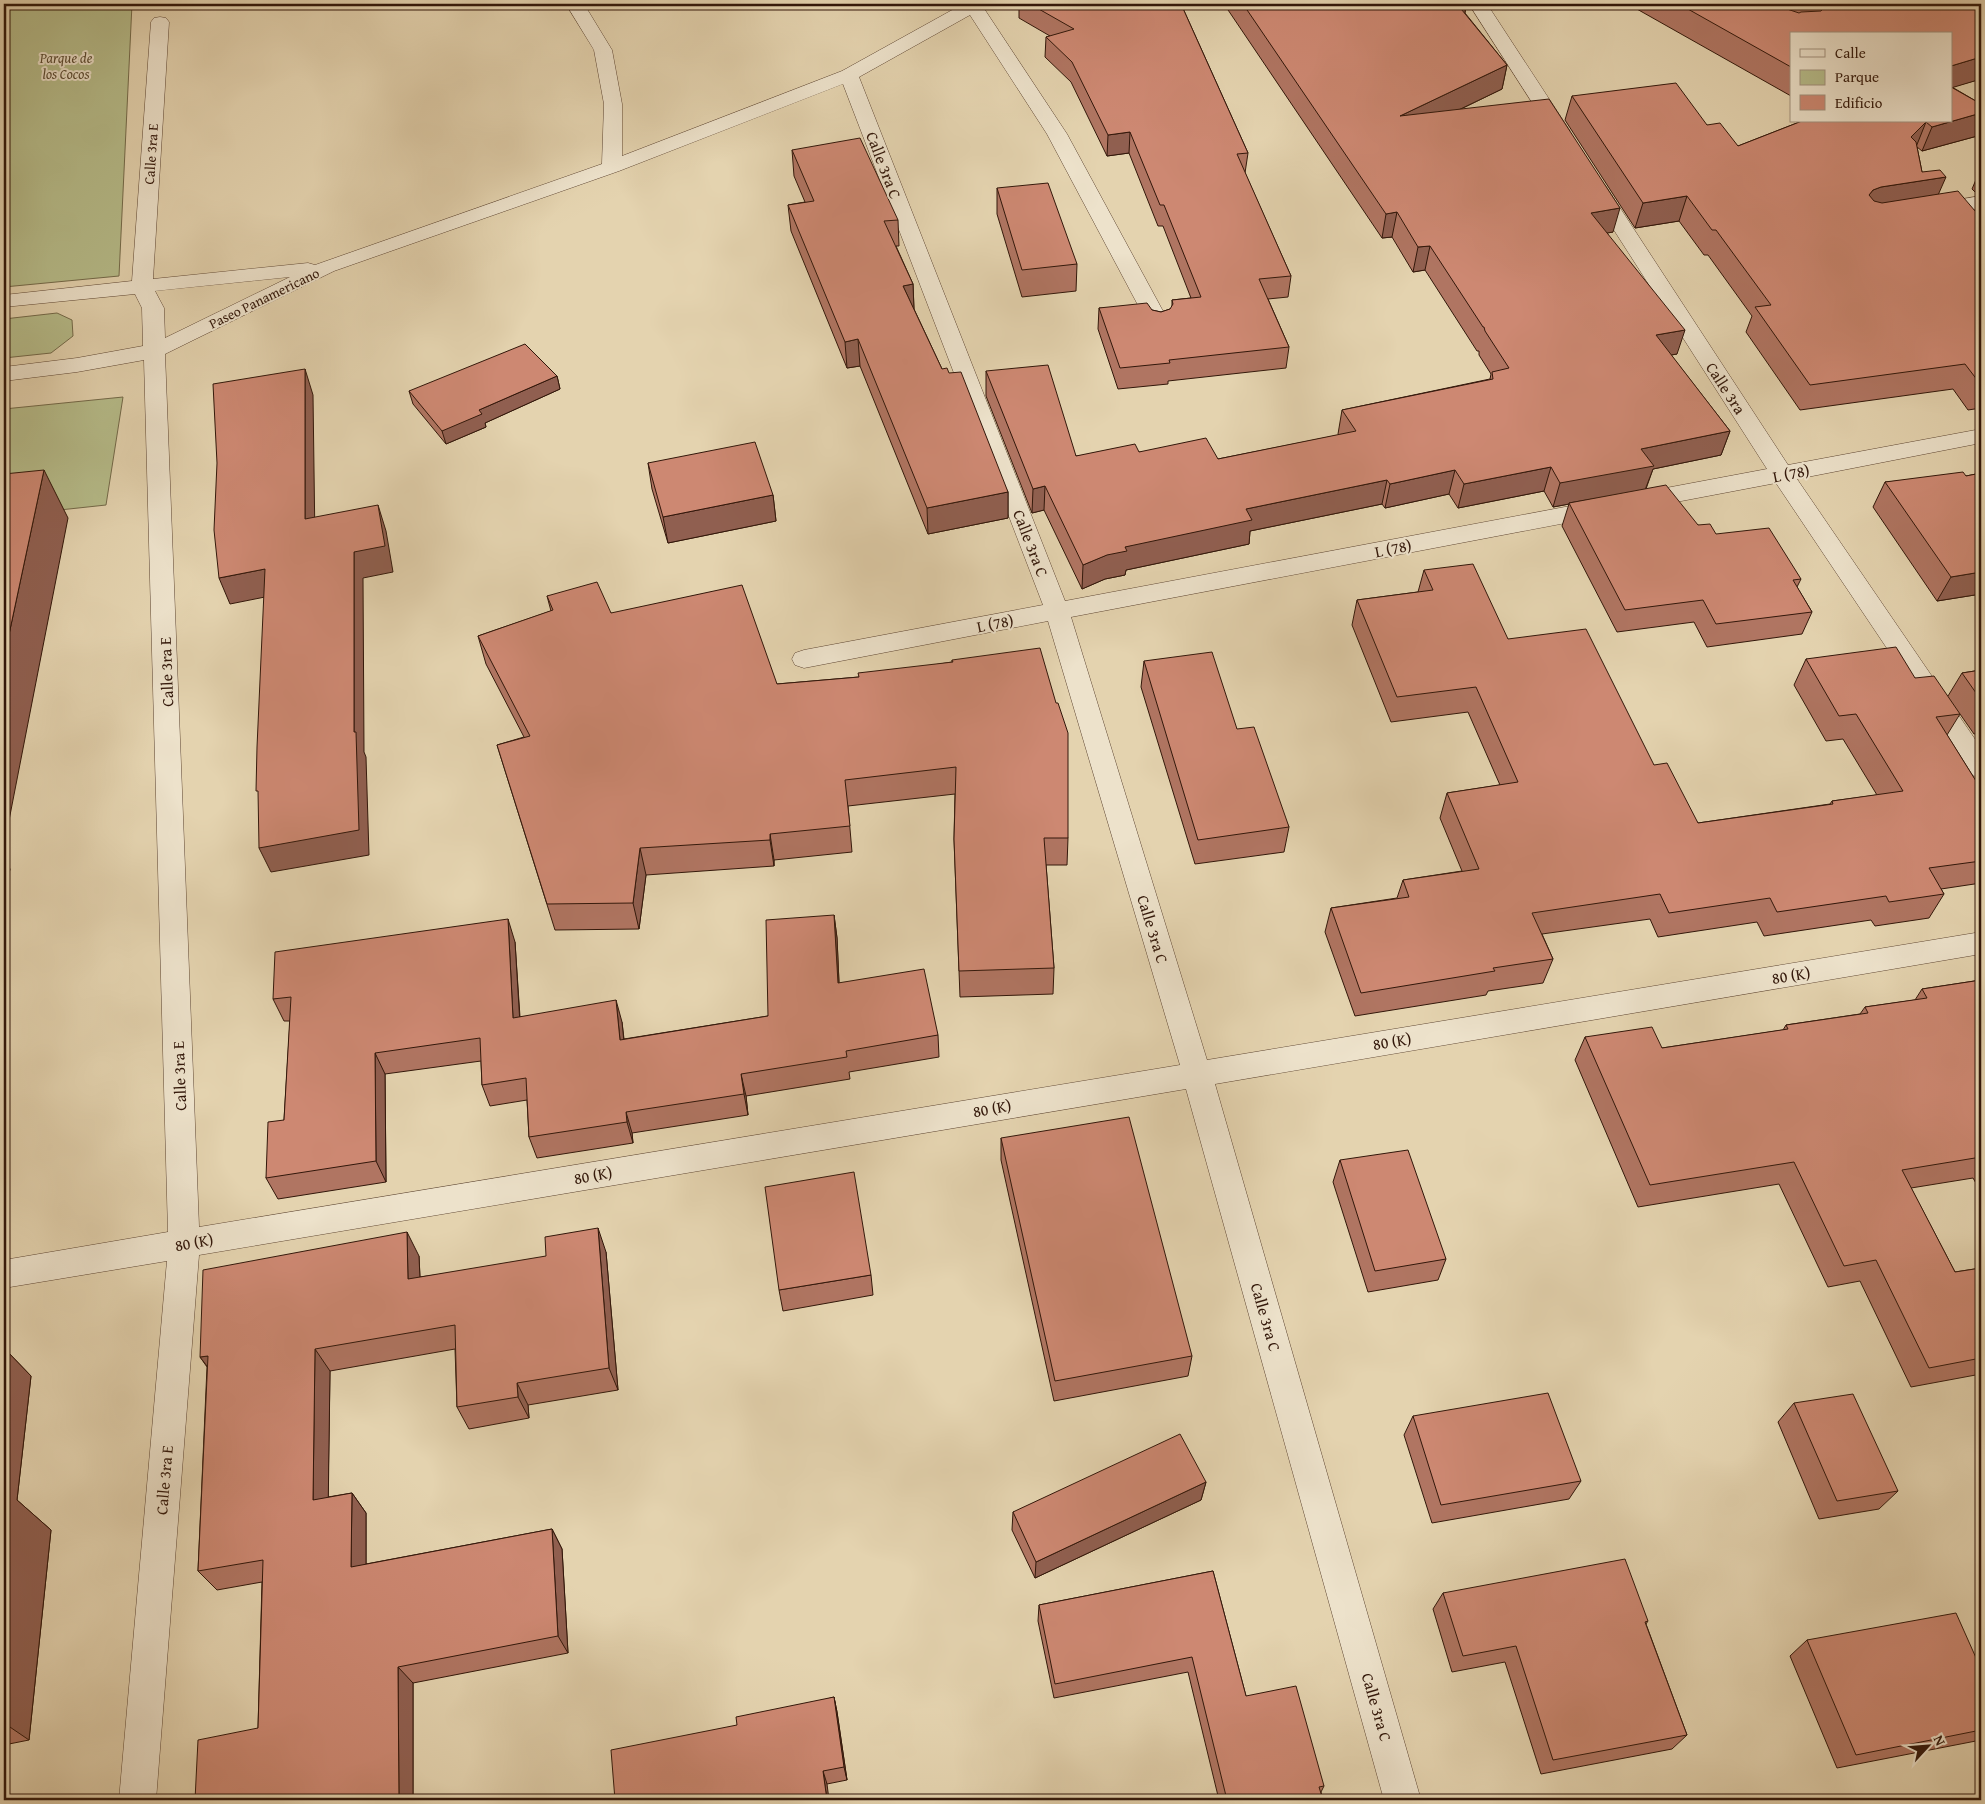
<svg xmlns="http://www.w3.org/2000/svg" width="1985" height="1804" viewBox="0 0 1985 1804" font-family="'Gentium Book Plus',serif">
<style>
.green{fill:#b6bc8a;stroke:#746a4a}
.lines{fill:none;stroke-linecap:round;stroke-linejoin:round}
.minor-casing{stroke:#5e4633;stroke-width:1}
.minor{fill:#ede2cb;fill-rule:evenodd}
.wall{fill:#b07562;stroke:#32170a}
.shaded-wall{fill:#905f50;stroke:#32170a}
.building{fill:#cd8872;stroke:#32170a}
.labels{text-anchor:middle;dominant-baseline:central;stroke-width:4;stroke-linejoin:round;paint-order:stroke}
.far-park-label{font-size:14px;font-style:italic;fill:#5a4930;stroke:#ede2cb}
.far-street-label{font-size:14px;fill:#32170a;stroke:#ede2cb}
.street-label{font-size:16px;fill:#32170a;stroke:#ede2cb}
</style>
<rect width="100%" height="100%" fill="#e4d3af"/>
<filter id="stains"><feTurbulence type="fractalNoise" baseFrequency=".004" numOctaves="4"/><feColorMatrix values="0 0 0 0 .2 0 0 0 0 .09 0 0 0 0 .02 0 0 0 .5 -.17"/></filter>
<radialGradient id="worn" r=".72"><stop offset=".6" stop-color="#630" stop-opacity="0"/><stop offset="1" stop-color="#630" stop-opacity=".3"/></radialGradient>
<path class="green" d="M4,4h128l-13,272 -115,11z
M57,313l15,7 1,16 -22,17 -47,5v-39z
M123,397l-17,108 -102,11v-107z"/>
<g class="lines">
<g class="minor-casing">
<path id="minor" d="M566,4h18l28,46 10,54v52l220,-85 121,-67h22l-2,3 84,127 103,190 -3,5 -8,2 -8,-2 -3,-5 -101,-190 -77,-119 -111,62 206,524 702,-132 -180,-281 3,-4 7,-2 7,2 3,4 181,277 193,-36v14l-184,36 184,269v30l-9,-3 -196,-292 -705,134 136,443 774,-128v22l-766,130 206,716h-37l-198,-711 -987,166 -43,545h-37l48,-539 -163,27v-28l164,-28 -24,-872 -67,12 -73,9v-14l73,-9 66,-12 -1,-38 -7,-14 -131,13v-12l128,-14 19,-259 3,-4 6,-1 6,1 3,4 -16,257 155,-16 7,2 287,-101 2,-60 -10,-54zM843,84l200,521 -239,45 -9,3 -3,6 3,6 9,3 244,-47 132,444 -981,162 -34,-873 169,-83 285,-100zM290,277l-125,61 -1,-30 -9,-17z
M1469,4h18l83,127 -3,4 -7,2 -7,-2z
M1981,196v12l-48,8 -7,-2 -3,-4 3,-4 7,-2z"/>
</g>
<use href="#minor" class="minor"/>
</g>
<path class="wall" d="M1019,4h162l67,149 -3,20 46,103 -3,21 -20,2 21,48 -3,21 -118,13v3l-50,5 -20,-60 1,-21 53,2 9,2 9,-3 2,-2v-7l19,-2 -28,-72h-5l-29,-73 -22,3 -36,-74 -26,-25 1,-20 4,-1 -31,-18z
M1224,4h245l-1,3h-2l-1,6 42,52 -5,24 -43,21 154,122 -6,1 70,121 -6,1 59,76 -9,24 -68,14 -7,20 52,36 103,54 -4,8 15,25 -10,22 -95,13 -13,-25 -77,10 -55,-106 7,-22 -16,3 -9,-16 -86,17 -9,-14 -64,14 -3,-4 -132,27 -1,13 -123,26 -1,5 -20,4 -23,10 -38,-79 -12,3 -46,-117v-25l90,85 63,-4 79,7 121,-24 -1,-1 4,-24 148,-31 1,-5 -12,-19v-4h-2l-52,-81 -12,2 -21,-35 -10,1z
M1628,4h353v75l-29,8 29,17v31l-59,16 -5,-4 5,25 16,22 43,24v190l-13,2 -15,-21 -153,21 -54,-78 6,-16 -44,-61h-4l-25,-34 -44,7 -70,-108 7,-24 135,29 31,21 64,-25h149l-160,-87v62z
M792,150l106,70 1,26h-3l17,38 1,25 28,60 66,123v26l-80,16 -68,-168 -13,2 -56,-137 -3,-26 17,-3 -11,-26z
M1981,168v27h-3l-6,-6z
M997,188l80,76 -1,27 -54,6 -25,-83z
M557,376l3,13 -75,34 1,4 -40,17 -33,-40 -4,-13z
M648,463l125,32 3,26 -108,22 -16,-54z
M1981,473v121l-44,7 -64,-94 12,-25 81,-6z
M1424,570l84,69 146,126 44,58 132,-19 2,-3 45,-6 -34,-56 -17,2 -32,-56 12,-26 109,19 33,18 14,-23 19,-3v63l-7,1 -14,-20 -13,21 34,54v94l-40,6 3,5 -15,24 -54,8 -4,-6 -107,16 -7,-14 -99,15 -8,-18 -108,15 11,25 -10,24 -55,8 -2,4 -131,21 -30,-84 6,-24 66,-10 6,-18 59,-9 -22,-53 7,-25 53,-8 -32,-73 -77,10 -39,-97 5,-25 61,-8z
M547,596l64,17 166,71 82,-7 93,-15v-2l116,178 -1,27h-21l8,103 -1,26 -93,3 -6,-158 1,-45 -107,12 4,46 -78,8v6l-128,9 -7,54 -84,1 -58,-185 27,-8 -38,-73 -8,-28 73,-25z
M1144,661l93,68 52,98 -5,25 -89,12 -54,-177z
M834,915l3,23 2,45 99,52 1,22 -90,15 1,7 -104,17 2,19 -116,18 1,10 -96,15 -8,-21 -2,-37 -37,6 -8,-21 -1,-24 -96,13 1,108 -108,17 -12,-21 18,-58 6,-99h-6l-11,-22 242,-57 5,75 102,5 2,17 144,-23z
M1981,980v212l-8,-14 -62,10 44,84 26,-4v106l-70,13 -51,-106 -32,6 -49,-103 -141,23 -63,-147 10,-23 77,11 121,-18 3,-5 74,-11 5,-7 50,-7 7,-11z
M1001,1138l191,218 -4,20 -134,25 -53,-241z
M1340,1160l106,99 -8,21 -70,12 -35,-110z
M606,1252l12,138 -90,15 1,13 -60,11 -12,-22 -2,-58 -125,22 -2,126 24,-4 14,20v51l186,-35 10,20 6,104 -155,30v117h-218l63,-72 4,-146 -45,8 -19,-19 9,-204 -7,-10 219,-101 1,21z
M871,1275l2,20 -90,16 -4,-21z
M4,1348l27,28 -14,124 34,30 -22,210 -25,5z
M1794,1403l104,88 -19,18 -60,10 -41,-97z
M1413,1416l168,65 -12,18 -137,24 -28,-88z
M1206,1482l-5,18 -166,78 -23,-48 1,-18z
M1213,1571l33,125 78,90 -3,6 2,8h-104l-31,-128 -134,26 -16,-77 1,-16z
M1443,1593l205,28 -2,3 41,111 -15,14 -131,25 -36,-112 -53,10 -19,-63z
M1807,1640l174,29v71l-144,28 -47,-112z
M834,1697l3,15 10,68 -20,4 -90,-59z"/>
<path class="shaded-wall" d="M1453,4h16l-1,3h-2l-4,18z
M1981,57v22l-30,9v-22z
M1507,65l-5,24 -106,51 4,-24z
M1981,113v22l-59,16 10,-24z
M1926,122l-10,25 -5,-10z
M1130,132l-1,21 -22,3 1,-21z
M1946,177l-11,25 -65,10 -1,-17 4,-5 8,-3z
M1687,196l-8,25 -44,7 8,-25z
M1620,208l-7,24 -29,5 7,-24z
M1397,212l-5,25 -10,1 4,-24z
M1430,246l-5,24 -12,2 5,-25z
M913,284l1,26 -11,-24z
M1685,330l-8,24 -29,5 8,-24z
M858,339l2,27 -13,2 -2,-26z
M305,369l8,26 2,149 -10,-25z
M557,376l3,13 -75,34 1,4 -40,17 -4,-13 37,-21z
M1730,431l-9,24 -68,14 -8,21 -76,13v1l-16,3 7,-24 81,-34z
M1551,467l-7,24 -86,17 6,-24z
M44,470l24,48 -64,328v-188z
M1455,470l-6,24 -64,14 5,-24z
M1387,480l-5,24 -132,27 -1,13 -123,26 -1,5 -20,4 -23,10 1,-24 42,-18 121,-38z
M1045,486l-1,24 -12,3 1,-24z
M1008,492v26l-80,16 -1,-26z
M773,495l3,26 -108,22 -5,-26z
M378,505l8,26 7,41 -30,6 1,174 2,5 3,98 -98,17 -12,-24 95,-116v-180z
M265,569l10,26 -45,9 -11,-26z
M1981,572v22l-44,7 14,-24z
M770,834l4,26v6l-4,-26z
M640,848l6,27 -7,54 -6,-26z
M4,859l6,10 -6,31z
M834,915l3,23 3,67 -2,-22z
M508,919l7,23 6,98 -8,-22z
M616,1000l6,22 4,40 -6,-22z
M375,1053l10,21 1,108 -10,-21z
M741,1074l5,22 2,19 -4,-21z
M626,1112l6,21 1,10 -6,-21z
M598,1228l8,24 12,138 -9,-22z
M407,1232l12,24 2,46 -13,-23z
M4,1348l27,28 -14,124 34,30 -22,210 -25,-17z
M315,1349l15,22 -2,149 -15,-20z
M208,1356l9,23 -17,-22z
M517,1383l11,22 1,13 -11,-21z
M1206,1482l-5,18 -166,78 1,-16z
M352,1493l14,20v72l-15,-18z
M552,1529l10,20 6,104 -10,-17z
M398,1667l15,16v117h-14z
M834,1697l3,15 10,68 -3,-13z
M823,1771l4,13 2,16h-2z"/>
<path class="building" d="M1030,4h151l67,149 -11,1 54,122 -32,3 30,68 -120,13 1,3 -50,5 -21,-60 48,-5 5,7 9,2 9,-3 3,-5 -1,-4 29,-3 -37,-92h-4l-30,-73 -22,3 -36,-73 -26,-25 28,-8z
M1243,4h214l50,61 -107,51 149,-17 71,109 -29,5 94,117 -29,5 74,96 -89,18 13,17 -94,17 -9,-16 -87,17 -9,-14 -65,14 -3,-4 -141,29 6,11 -127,27 2,4 -20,4 -24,10 -38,-79 -12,3 -47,-118 62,-6 28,91 59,-12 4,8 67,-14 12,21 138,-28 -14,-21 151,-31 -1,-7 17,-4 -24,-37 -1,-4h-1l-53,-81 -12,1 -21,-35 -11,2z
M1679,4h93l27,9 2,-1 20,-1 1,-1 -4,-6h163v53l-30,9v-32h-160v33z
M1676,83l31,42 13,-2 18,23 64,-25h149v-34l30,17v9l-49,14 -6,-5 -15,15 5,5 6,30 18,-2 6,7 -65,10 -8,3 -4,5 5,6 8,2 76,-12 23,27v167l-16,-21 -155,21 -55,-78 16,-2 -55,-75h-4l-25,-34 -44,7 -71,-107z
M860,138l38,82 -14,1 29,63 -10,2 39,83 5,-1 2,5 12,-1 47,120 -81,16 -69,-169 -13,3 -57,-137 26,-4 -22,-51z
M1048,183l29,81 -55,6 -25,-82z
M525,344l32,32 -78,34 3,4 -40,17 -33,-40z
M305,369v150l73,-14 7,41 -31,6v180h2l3,98 -100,18 -1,-57h-2l1,-44 8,-178 -46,9 -5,-48 3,-67 -4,-79z
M755,442l18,53 -110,22 -15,-54z
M44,470l-40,188v-184z
M1963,472l3,4 15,-3v99l-30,5 -66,-95z
M1666,485l32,40 12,-1 6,10 53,-6 32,51 -8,1 19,32 -96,12 -13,-24 -78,10 -56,-107z
M1473,564l35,75 78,-10 68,136 13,-2 31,60 135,-19 -1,-3 71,-10 -47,-77 -17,2 -33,-57 90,-12 19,31 19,-2 26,38 -24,3 45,72v72l-52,7 15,26 -55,8 -3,-6 -109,16 -7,-14 -101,15 -9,-19 -128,19 21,46 -60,9 2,3 -134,22 -30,-85 78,-11 -6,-17 76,-11 -32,-76 71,-11 -42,-95 -79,10 -40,-97 76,-10 -9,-20z
M597,582l14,31 131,-28 35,99 82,-7 -1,-4 95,-11 -1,-2 88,-12 16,55h2l10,30v105h-24l10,130 -95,3 -5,-132 2,-72 -111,13 5,46 -80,8v6l-130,8 -7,55 -86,1 -50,-159 33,-9 -52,-100 75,-26 -6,-14z
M1212,652l25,77 17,-2 35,100 -91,13 -54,-179z
M1981,670v30l-19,-27z
M834,915l4,68 86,-14 14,66 -92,16 1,6 -106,17 3,20 -118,18 1,10 -98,15 -3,-59 -44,7 -2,-47 -105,15 1,108 -110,17 2,-56 16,-2 7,-123 -18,2 2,-47 233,-33 5,99 103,-18 4,40 148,-24 -2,-96z
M1981,980v177l-79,13 53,102 26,-4v90l-52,10 -53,-108 -32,6 -50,-104 -144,23 -65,-148 67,-10 10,21 126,-19 -2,-4 82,-12 -3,-6 62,-9 -5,-9z
M1129,1117l63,239 -137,25 -54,-243z
M1408,1150l38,109 -71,12 -35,-111z
M854,1172l17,103 -92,15 -14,-103z
M598,1228l11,140 -92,15 1,14 -61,10 -2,-82 -140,24 -2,151 39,-7 -1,74 201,-38 6,107 -160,31 1,133h-204l3,-60 60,-12 5,-168 -65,11 10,-215 -8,1 3,-87 204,-38 1,47 138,-23 -1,-19z
M1548,1393l33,88 -140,24 -28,-89z
M1853,1394l45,97 -61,10 -43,-98z
M1180,1434l26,48 -170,80 -23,-50z
M1625,1559l23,62 -3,1 42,113 -134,25 -37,-114 -53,10 -20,-63z
M1213,1571l33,125 50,-10 28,100 -5,1 4,13h-96l-35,-143 -137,27 -16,-79z
M1956,1613l25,56v61l-125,25 -49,-115z
M834,1697l10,70 -21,4 4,29h-212l-4,-50 126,-25 -1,-8z"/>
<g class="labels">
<g class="far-park-label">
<text x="66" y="58">Parque de<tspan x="66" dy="16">los Cocos</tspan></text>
</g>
<g class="far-street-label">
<text transform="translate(151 154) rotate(-86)">Calle 3ra E</text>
<text transform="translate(264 298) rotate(-26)">Paseo Panamericano</text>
</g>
<g class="street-label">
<text transform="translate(884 165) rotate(69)">Calle 3ra C</text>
<text transform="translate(1726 388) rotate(57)">Calle 3ra</text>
<text transform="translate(1791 473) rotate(-11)">L (78)</text>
<text transform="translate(1031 543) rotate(69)">Calle 3ra C</text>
<text transform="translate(1393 548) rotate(-11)">L (78)</text>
<text transform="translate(995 623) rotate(-11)">L (78)</text>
<text transform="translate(166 672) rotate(-92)">Calle 3ra E</text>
<text transform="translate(1153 929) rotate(73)">Calle 3ra C</text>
<text transform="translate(1791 975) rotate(-9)">80 (K)</text>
<text transform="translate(1392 1041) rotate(-9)">80 (K)</text>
<text transform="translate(179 1076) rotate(-92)">Calle 3ra E</text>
<text transform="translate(992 1108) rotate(-10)">80 (K)</text>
<text transform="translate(593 1175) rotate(-10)">80 (K)</text>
<text transform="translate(194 1242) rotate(-10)">80 (K)</text>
<text transform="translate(1266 1317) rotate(74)">Calle 3ra C</text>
<text transform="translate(164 1480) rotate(-85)">Calle 3ra E</text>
<text transform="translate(1377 1707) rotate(74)">Calle 3ra C</text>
</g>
</g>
<rect width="1985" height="1804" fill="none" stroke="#e4d3af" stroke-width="20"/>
<rect x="5" y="5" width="1975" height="1794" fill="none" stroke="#32170a" stroke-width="2.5"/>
<rect x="10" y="10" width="1965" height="1784" fill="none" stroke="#32170a"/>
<rect x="1790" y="32" width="162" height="90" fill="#ede2cb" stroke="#a2917e"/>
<rect x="1800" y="49" width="25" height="8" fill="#ede2cb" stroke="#a2917e"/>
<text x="1835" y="58" font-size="15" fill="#32170a">Calle</text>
<rect x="1800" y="70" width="25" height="15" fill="#b6bc8a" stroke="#a2917e"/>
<text x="1835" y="82" font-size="15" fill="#32170a">Parque</text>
<rect x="1800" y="95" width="25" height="15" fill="#cd8872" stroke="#a2917e"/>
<text x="1835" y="108" font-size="15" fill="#32170a">Edificio</text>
<g transform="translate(1928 1746) rotate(64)" stroke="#ede2cb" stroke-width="4" paint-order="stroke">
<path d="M0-4L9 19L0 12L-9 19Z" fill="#32170a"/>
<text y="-8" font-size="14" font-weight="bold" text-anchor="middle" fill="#32170a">N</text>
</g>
<rect width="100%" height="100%" filter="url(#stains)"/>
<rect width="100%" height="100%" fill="url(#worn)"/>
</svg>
